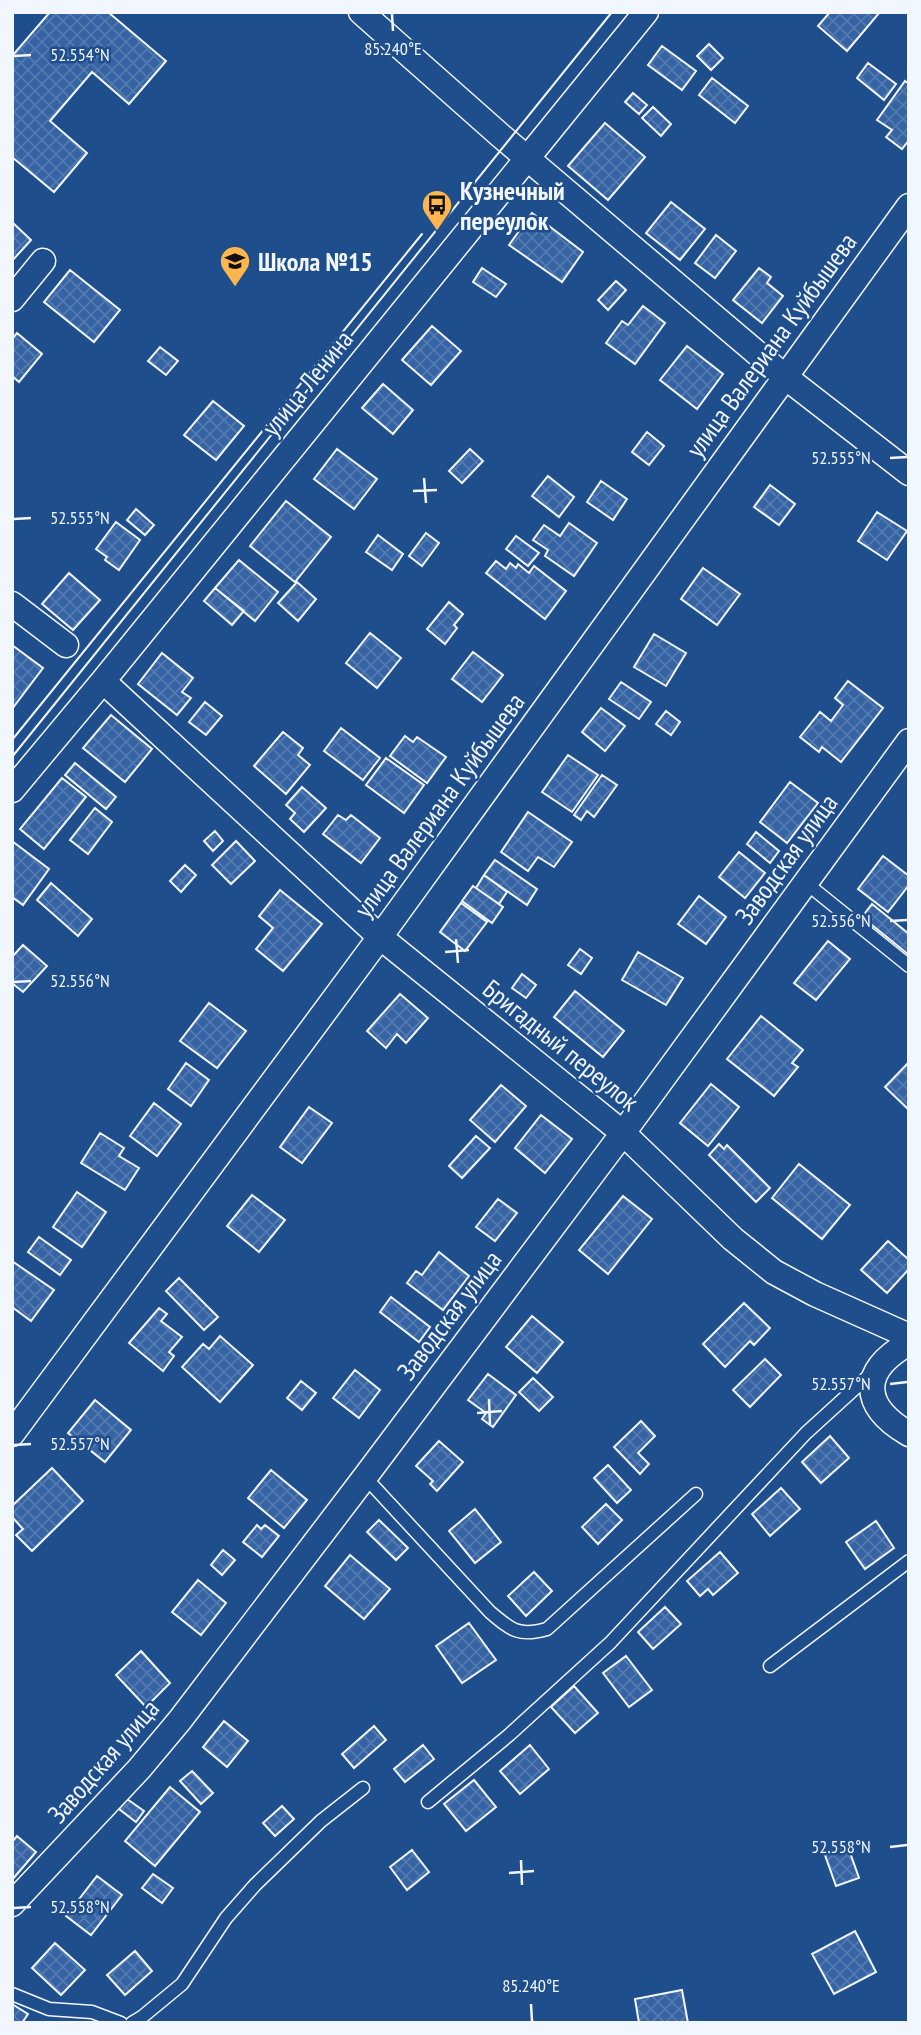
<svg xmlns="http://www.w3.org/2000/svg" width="921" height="2035" viewBox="0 0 921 2035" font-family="'PT Sans Narrow',sans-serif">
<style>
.building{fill:url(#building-cross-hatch);stroke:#f2f6ff;stroke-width:2}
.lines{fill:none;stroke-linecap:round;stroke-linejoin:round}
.lane-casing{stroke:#f2f6ff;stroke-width:15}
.street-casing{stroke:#f2f6ff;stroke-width:27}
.lane{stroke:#1f4e8c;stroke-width:12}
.street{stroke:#1f4e8c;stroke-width:24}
.tram{stroke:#f2f6ff;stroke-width:2}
.ticks{fill:none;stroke:#f2f6ff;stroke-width:2.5}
.labels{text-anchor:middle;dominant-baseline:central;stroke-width:5;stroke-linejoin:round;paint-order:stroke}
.poi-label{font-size:26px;font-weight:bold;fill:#f2f6ff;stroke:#1f4e8c;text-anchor:start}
.street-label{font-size:26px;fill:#f2f6ff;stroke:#1f4e8c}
.ticks-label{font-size:18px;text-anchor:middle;fill:#f2f6ff;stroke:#1f4e8c;stroke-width:5;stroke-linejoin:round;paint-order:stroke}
</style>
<defs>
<pattern id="building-cross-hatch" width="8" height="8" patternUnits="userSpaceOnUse" patternTransform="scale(1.75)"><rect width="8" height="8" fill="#3563a3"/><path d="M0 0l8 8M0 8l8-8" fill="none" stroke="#537ab1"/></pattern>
</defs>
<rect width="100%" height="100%" fill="#1f4e8c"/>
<path class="building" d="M50,12h58l58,49 -37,43 -37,-32 -42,49 37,32 -33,39 -42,-35v-101z
M830,12h50l-33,39 -29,-25z
M709,44l14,14 -12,12 -14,-14z
M662,46l34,25 -14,19 -34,-25z
M868,63l28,21 -12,16 -27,-22z
M712,78l36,28 -13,17 -36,-28z
M905,81l4,3v56l-7,9 -16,-12 6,-7 -15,-10z
M633,93l14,12 -8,9 -14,-12z
M653,107l18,17 -10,12 -19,-18z
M605,123l40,34 -37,43 -40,-34z
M671,202l34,27 -25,31 -34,-27z
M532,213l51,39 -21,30 -53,-37z
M12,222l19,18 -19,21z
M716,235l20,16 -21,27 -20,-15z
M482,268l24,16 -10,13 -23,-15z
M759,268l12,9 -4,6 16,13 -21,27 -29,-23z
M70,270l50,40 -26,32 -50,-40z
M616,281l10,9 -18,20 -10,-10z
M643,306l22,17 -30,41 -29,-21 16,-22 6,4z
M432,326l29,25 -30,34 -29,-25z
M17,333l25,21 -23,28 -7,-6v-37z
M687,346l36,28 -26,35 -37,-29z
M160,347l18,14 -12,14 -18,-14z
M383,384l30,26 -20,24 -31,-26z
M213,401l31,25 -28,34 -32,-25z
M647,432l17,14 -15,19 -17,-13z
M337,449l40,30 -23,30 -40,-30z
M470,449l13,12 -21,22 -13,-12z
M548,476l26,21 -15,20 -27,-21z
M601,481l26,18 -14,21 -26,-18z
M770,485l25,19 -16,21 -25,-18z
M286,501l45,36 -36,45 -45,-36z
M136,509l18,16 -9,10 -18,-15z
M877,512l30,19 -20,29 -29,-19z
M116,522l24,18 -21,30 -14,-10 2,-3 -11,-8z
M569,523l28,20 -23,33 -29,-20 3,-6 -15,-10 11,-15 16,11z
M426,533l13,10 -17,23 -13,-10z
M378,535l25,19 -11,16 -26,-18z
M516,536l23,17 -11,13 -22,-17z
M239,560l39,32 -23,29 -40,-33z
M496,561l10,8 4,-6 6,5 2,-4 11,9 5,-7 32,25 -21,28 -59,-46z
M703,568l37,26 -23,31 -36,-26z
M69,573l31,27 -27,30 -31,-26z
M297,582l19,17 -18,22 -20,-18z
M215,588l29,23 -12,14 -28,-24z
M449,602l14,12 -9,11 3,3 -12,16 -18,-15z
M370,633l31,25 -24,30 -31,-25z
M654,634l32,19 -20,33 -32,-19z
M12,645l31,23 -31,41z
M473,652l30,23 -21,27 -30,-23z
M162,653l31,25 -11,14 9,6 -14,17 -39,-31z
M848,681l35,27 -42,54 -19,-15 -3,5 -19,-15 20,-25 11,9 12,-16 -8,-7z
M621,682l30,20 -12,17 -30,-20z
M205,702l17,14 -16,19 -17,-13z
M601,708l24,18 -20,25 -23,-19z
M666,711l14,11 -9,13 -15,-11z
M111,715l41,34 -27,33 -42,-34z
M341,728l39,30 -17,22 -39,-29z
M283,732l20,16 -5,7 12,10 -24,29 -32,-28z
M405,736l8,6 4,-5 29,20 -19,26 -37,-27z
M568,755l30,20 -26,37 -30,-20z
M386,758l38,27 -20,28 -38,-28z
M75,763l41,34 -10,12 -41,-34z
M602,775l15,10 -23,32 -7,-6 -6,9 -7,-5z
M62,778l24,19 -42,52 -24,-20z
M790,782l28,21 -31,40 -27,-21z
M302,787l24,21 -22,24 -14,-13 5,-6 -9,-8z
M95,808l17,14 -24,32 -18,-14z
M528,812l44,30 -18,25 -16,-10 -10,14 -27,-19z
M338,815l8,5 5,-5 29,23 -19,25 -38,-29z
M215,831l8,10 -10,10 -9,-10z
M756,832l23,19 -9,12 -23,-19z
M12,841l37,28 -26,36 -11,-8z
M236,841l19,20 -24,23 -19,-19z
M739,852l26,21 -20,25 -26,-21z
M883,856l26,20v9l-21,27 -30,-23z
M495,860l42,29 -10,16 -43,-30z
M185,865l11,10 -15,17 -11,-11z
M484,875l23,17 -8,12 -23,-16z
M51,883l41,36 -14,17 -41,-36z
M473,886l30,21 -11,16 -30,-22z
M280,890l42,34 -39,47 -27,-22 17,-21 -14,-12z
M699,896l27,21 -20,27 -28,-20z
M461,903l26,19 -22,29 -25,-19z
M872,904l37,30v21l-47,-38z
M828,941l22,18 -34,41 -22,-17z
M23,945l24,21 -24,26 -11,-9v-26z
M580,949l12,9 -11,16 -13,-9z
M638,952l45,26 -17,27 -44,-25z
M522,974l14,11 -10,13 -14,-10z
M575,991l49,40 -21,26 -49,-40z
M400,994l28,24 -22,25 -9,-9 -11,14 -19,-17z
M209,1003l37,28 -29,37 -37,-27z
M761,1016l42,34 -11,13 6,4 -24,29 -47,-37z
M909,1062v46l-1,1 -23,-22z
M186,1063l23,17 -18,26 -23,-17z
M711,1084l28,23 -31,39 -28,-23z
M501,1085l25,21 -31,36 -25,-22z
M154,1103l27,21 -24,32 -27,-20z
M309,1107l23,16 -30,40 -22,-16z
M541,1115l31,24 -27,34 -30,-25z
M100,1133l24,15 -5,8 20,12 -14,22 -44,-27z
M476,1136l14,12 -28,30 -13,-12z
M719,1144l5,5 3,-4 43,43 -14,14 -47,-47z
M799,1164l51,41 -28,34 -50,-41z
M77,1192l29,20 -24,35 -29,-20z
M252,1195l33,25 -26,32 -32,-26z
M623,1196l29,23 -44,55 -29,-24z
M498,1199l19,14 -22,28 -19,-14z
M39,1237l32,23 -11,15 -32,-23z
M888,1241l21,19v9l-22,24 -26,-23z
M439,1252l30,24 -26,34 -36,-27 9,-12 6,4z
M12,1261l42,29 -23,31 -19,-14z
M179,1278l39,39 -14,13 -38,-39z
M391,1297l39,30 -11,15 -39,-30z
M744,1303l26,25 -16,17 -4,-4 -25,26 -22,-23z
M159,1308l8,6 -6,7 21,16 -13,15 5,4 -11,15 -34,-28z
M532,1316l31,26 -26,31 -31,-26z
M220,1336l33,29 -33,37 -38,-35 21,-23 6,5z
M765,1359l16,16 -31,32 -17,-17z
M355,1370l25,20 -21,28 -26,-20z
M488,1374l28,21 -23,32 -11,-8 4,-6 -18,-13z
M533,1378l20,19 -14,14 -20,-19z
M301,1381l15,12 -14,17 -15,-12z
M95,1400l36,30 -26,32 -37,-29z
M641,1421l14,15 -17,17 11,11 -9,10 -26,-27z
M830,1436l19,22 -28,25 -19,-21z
M439,1441l24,21 -26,29 -7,-7 3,-3 -17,-15z
M608,1465l23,25 -14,13 -23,-25z
M52,1468l31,33 -51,50 -16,-16 7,-6 -11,-12v-11z
M271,1470l36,30 -23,28 -36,-30z
M781,1488l19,21 -30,27 -18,-22z
M606,1504l16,16 -24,24 -16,-17z
M475,1509l26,33 -26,21 -26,-32z
M379,1520l29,28 -12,12 -29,-28z
M876,1521l18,27 -29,21 -19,-27z
M257,1525l4,4 4,-4 14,11 -17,21 -19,-15z
M223,1550l12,10 -13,15 -11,-10z
M720,1552l18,21 -25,22 -5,-6 -8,7 -13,-15z
M350,1555l40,34 -26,30 -39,-33z
M534,1572l18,19 -26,25 -18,-20z
M198,1580l28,23 -25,32 -29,-23z
M665,1607l16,17 -28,25 -15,-17z
M469,1623l27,37 -34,23 -26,-37z
M141,1651l29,32 -24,24 -30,-32z
M626,1656l26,34 -23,17 -26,-34z
M574,1686l24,27 -23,20 -24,-26z
M224,1721l24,20 -21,26 -24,-20z
M374,1726l12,14 -32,28 -12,-14z
M423,1745l11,14 -29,23 -11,-13z
M530,1745l19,24 -29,25 -20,-23z
M192,1771l21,22 -12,11 -21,-23z
M474,1780l22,27 -30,24 -22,-27z
M170,1787l30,25 -45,54 -30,-25z
M127,1799l17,12 -8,11 -17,-13z
M282,1806l12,13 -19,17 -12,-13z
M17,1836l19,16 -24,28v-38z
M848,1847l11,31 -23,8 -11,-31z
M412,1850l17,22 -22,18 -17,-23z
M153,1874l20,14 -11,15 -20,-15z
M97,1876l25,19 -31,40 -25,-19z
M855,1931l21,41 -42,22 -22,-40z
M55,1943l30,27 -24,25 -29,-27z
M135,1951l17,20 -27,24 -18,-20z
M682,1990l6,33h-49l-4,-24z
M12,2004l16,10 -6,9h-10z"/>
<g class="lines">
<g class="lane-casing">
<path id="lane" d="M806,883l103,83
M365,1477l125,135c21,18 29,25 57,17l149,-135
M770,1666l139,-105
M428,1802l81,-67 101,-92 196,-210 67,-61
M12,1994l37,15 43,3 29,11
M132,2023l10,-6 40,-33 44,-66 29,-33 66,-64 42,-33"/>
</g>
<g class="street-casing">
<path id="street" d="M361,12l140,124 283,240 125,97
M12,299l31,-38
M12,604l54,41
M103,681l277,256 243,196 110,106 41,33 41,22 94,42
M12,790l91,-109 543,-669
M909,1343c-50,28 -48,63 0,91
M12,1434l368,-497 529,-731
M12,1904l127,-135 41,-49 185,-243 258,-344 286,-392"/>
</g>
<use href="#lane" class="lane"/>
<use href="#street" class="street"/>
<path class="tram" d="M12,740l410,-506
M12,757l600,-745"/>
</g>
<path class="ticks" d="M392,14l1,17M14,56l17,-1M890,458l17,-1M424,478l2,25M413,491l24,-1M14,519l17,-1M890,921l17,-1M456,939l2,24M445,952l24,-2M14,982l17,-1M890,1384l17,-2M489,1399l1,25M477,1413l25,-2M14,1445l17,-1M890,1847l17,-2M521,1860l1,25M509,1873l25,-2M14,1908l17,-1M531,2004l1,17"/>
<defs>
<g id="bus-pin" transform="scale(1.575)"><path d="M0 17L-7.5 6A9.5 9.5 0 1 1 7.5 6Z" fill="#ffb74d" stroke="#1f4e8c"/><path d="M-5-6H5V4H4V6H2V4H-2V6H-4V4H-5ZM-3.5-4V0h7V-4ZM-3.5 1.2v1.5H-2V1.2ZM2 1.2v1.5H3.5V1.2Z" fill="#111"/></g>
<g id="school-pin" transform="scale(1.575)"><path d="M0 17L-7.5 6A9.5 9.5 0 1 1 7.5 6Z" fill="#ffb74d" stroke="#1f4e8c"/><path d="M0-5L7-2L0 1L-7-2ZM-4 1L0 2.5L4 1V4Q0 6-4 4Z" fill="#111"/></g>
</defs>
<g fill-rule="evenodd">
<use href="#bus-pin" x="437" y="205"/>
<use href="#school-pin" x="235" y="261"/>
</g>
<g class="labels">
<g class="poi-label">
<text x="460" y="190">Кузнечный<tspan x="460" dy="30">переулок</tspan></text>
<text x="258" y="261">Школа №15</text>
</g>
<g class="street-label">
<text transform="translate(771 345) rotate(-54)">улица Валериана Куйбышева</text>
<text transform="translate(307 383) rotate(-51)">улица Ленина</text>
<text transform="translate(439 805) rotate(-54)">улица Валериана Куйбышева</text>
<text transform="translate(786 859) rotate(-54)">Заводская улица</text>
<text transform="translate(561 1045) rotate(39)">Бригадный переулок</text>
<text transform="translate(449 1315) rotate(-53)">Заводская улица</text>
<text transform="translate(103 1761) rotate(-49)">Заводская улица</text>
</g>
</g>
<g class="ticks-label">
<text x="393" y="55">85.240°E</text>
<text x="80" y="61">52.554°N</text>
<text x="841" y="464">52.555°N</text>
<text x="80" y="524">52.555°N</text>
<text x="841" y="927">52.556°N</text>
<text x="80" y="987">52.556°N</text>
<text x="841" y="1390">52.557°N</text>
<text x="80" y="1450">52.557°N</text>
<text x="841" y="1853">52.558°N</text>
<text x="80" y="1913">52.558°N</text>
<text x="531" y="1992">85.240°E</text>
</g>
<rect width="921" height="2035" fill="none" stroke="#f2f6ff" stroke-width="28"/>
</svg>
